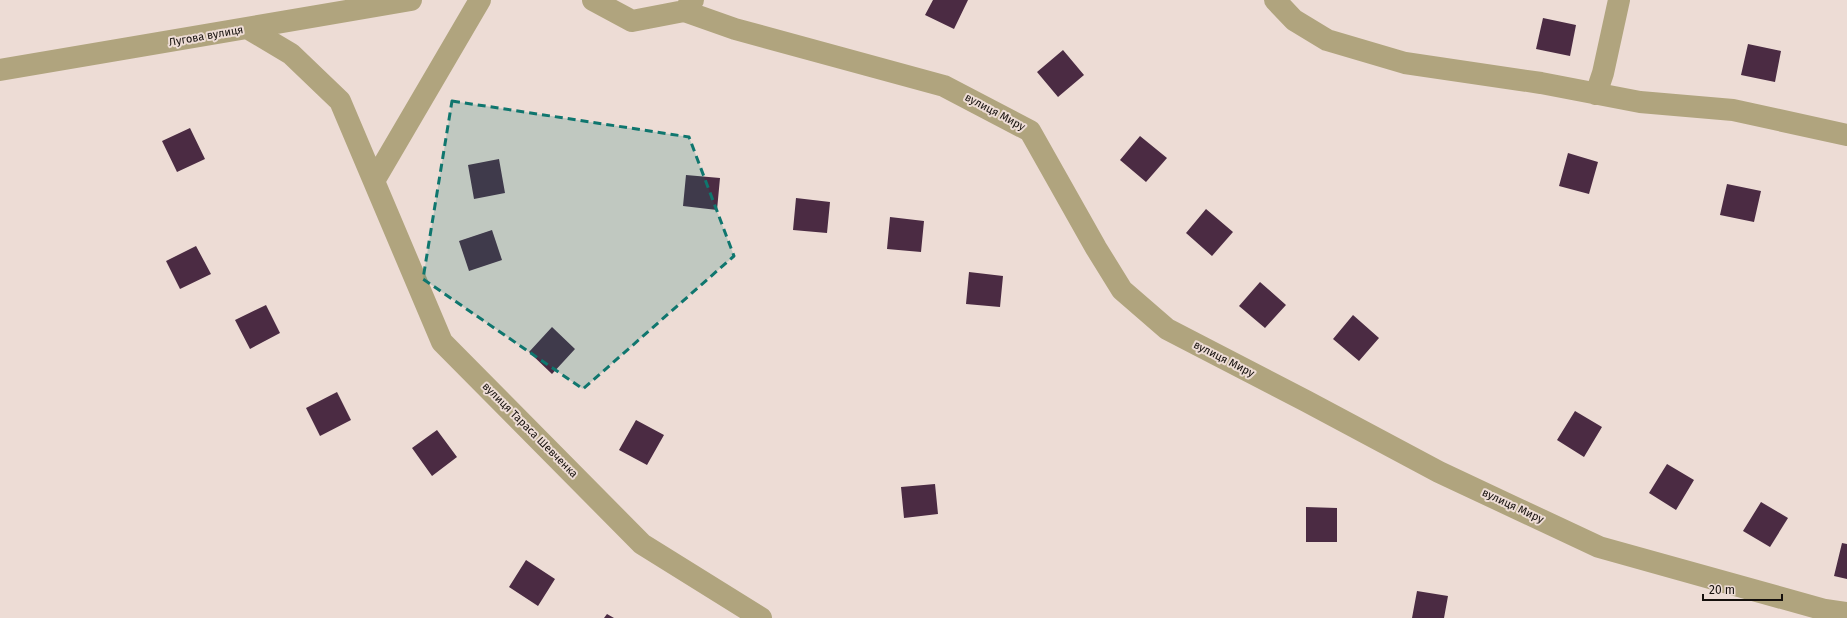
<svg xmlns="http://www.w3.org/2000/svg" width="1847" height="618" viewBox="0 0 1847 618" font-family="'Fira Sans',sans-serif">
<style>
.building{fill:#4b2b43}
.lines{fill:none;stroke-linecap:round;stroke-linejoin:round}
.minor{stroke:#b0a47e;stroke-width:22}
.marked{fill:#0f766e;fill-opacity:0.2;stroke:#0f766e;stroke-width:3;stroke-dasharray:8 5;stroke-linejoin:round}
.labels{text-anchor:middle;dominant-baseline:central;stroke-width:4;stroke-linejoin:round;paint-order:stroke}
.street-label{font-size:11px;fill:#15100d;stroke:#eddcd5}
</style>
<rect width="100%" height="100%" fill="#eddcd5"/>
<path class="building" d="M933,0h35l-14,29 -29,-14z
M1543,18l33,7 -6,31 -34,-7z
M1748,44l33,7 -6,31 -34,-7z
M1063,50l21,25 -26,22 -21,-25z
M190,128l15,31 -28,13 -15,-31z
M1140,136l27,22 -21,24 -26,-22z
M1568,153l30,9 -9,32 -30,-8z
M499,159l6,34 -31,6 -6,-34z
M686,175l34,3 -3,32 -34,-4z
M1727,184l34,7 -7,31 -34,-7z
M796,198l34,4 -3,31 -34,-3z
M1206,209l27,23 -21,24 -26,-23z
M890,217l34,4 -3,31 -34,-3z
M492,230l10,30 -33,11 -10,-30z
M196,246l15,28 -31,15 -14,-28z
M969,272l34,4 -3,31 -34,-3z
M1260,282l26,23 -21,23 -26,-22z
M266,305l14,28 -30,16 -15,-29z
M1353,315l26,23 -20,23 -26,-22z
M552,327l23,22 -23,25 -23,-22z
M337,392l14,28 -31,16 -14,-28z
M1575,411l27,16 -18,30 -27,-17z
M636,420l28,15 -17,30 -28,-15z
M437,430l20,27 -25,19 -20,-28z
M1667,464l27,16 -18,30 -27,-17z
M935,484l3,30 -34,4 -3,-31z
M1761,502l27,16 -18,29 -27,-16z
M1306,507l31,1v34h-31z
M1842,543l5,1v35l-13,-3z
M526,560l29,19 -17,27 -29,-19z
M1417,591l31,5 -4,22h-32z
M607,614l7,4h-10z"/>
<g class="lines">
<path class="minor" d="M593,0l39,21 52,-10 9,-11
M1275,0l19,20 33,20 78,23 136,20 99,19 93,8 114,25
M684,11l51,18 209,57 86,45 66,117 26,42 45,39 139,72 133,71 160,75 226,63 22,3
M249,29l42,25 49,47 102,241 200,202 119,74
M0,70l411,-70
M1596,94l7,-21 16,-73
M374,181l106,-181"/>
</g>
<path class="marked" d="M452,101l237,36 45,119 -151,133 -160,-110z"/>
<g class="labels">
<g class="street-label">
<text transform="translate(206 36) rotate(-10)">Лугова вулиця</text>
<text transform="translate(995 112) rotate(28)">вулиця Миру</text>
<text transform="translate(1224 359) rotate(27)">вулиця Миру</text>
<text transform="translate(530 430) rotate(45)">вулиця Тараса Шевченка</text>
<text transform="translate(1513 506) rotate(25)">вулиця Миру</text>
</g>
</g>
<path d="M1703 594v6h79v-6" fill="none" stroke="#15100d" stroke-width="2"/>
<text x="1709" y="594" font-size="12" fill="#15100d" stroke="#eddcd5" stroke-width="3" paint-order="stroke">20 m</text>
</svg>
